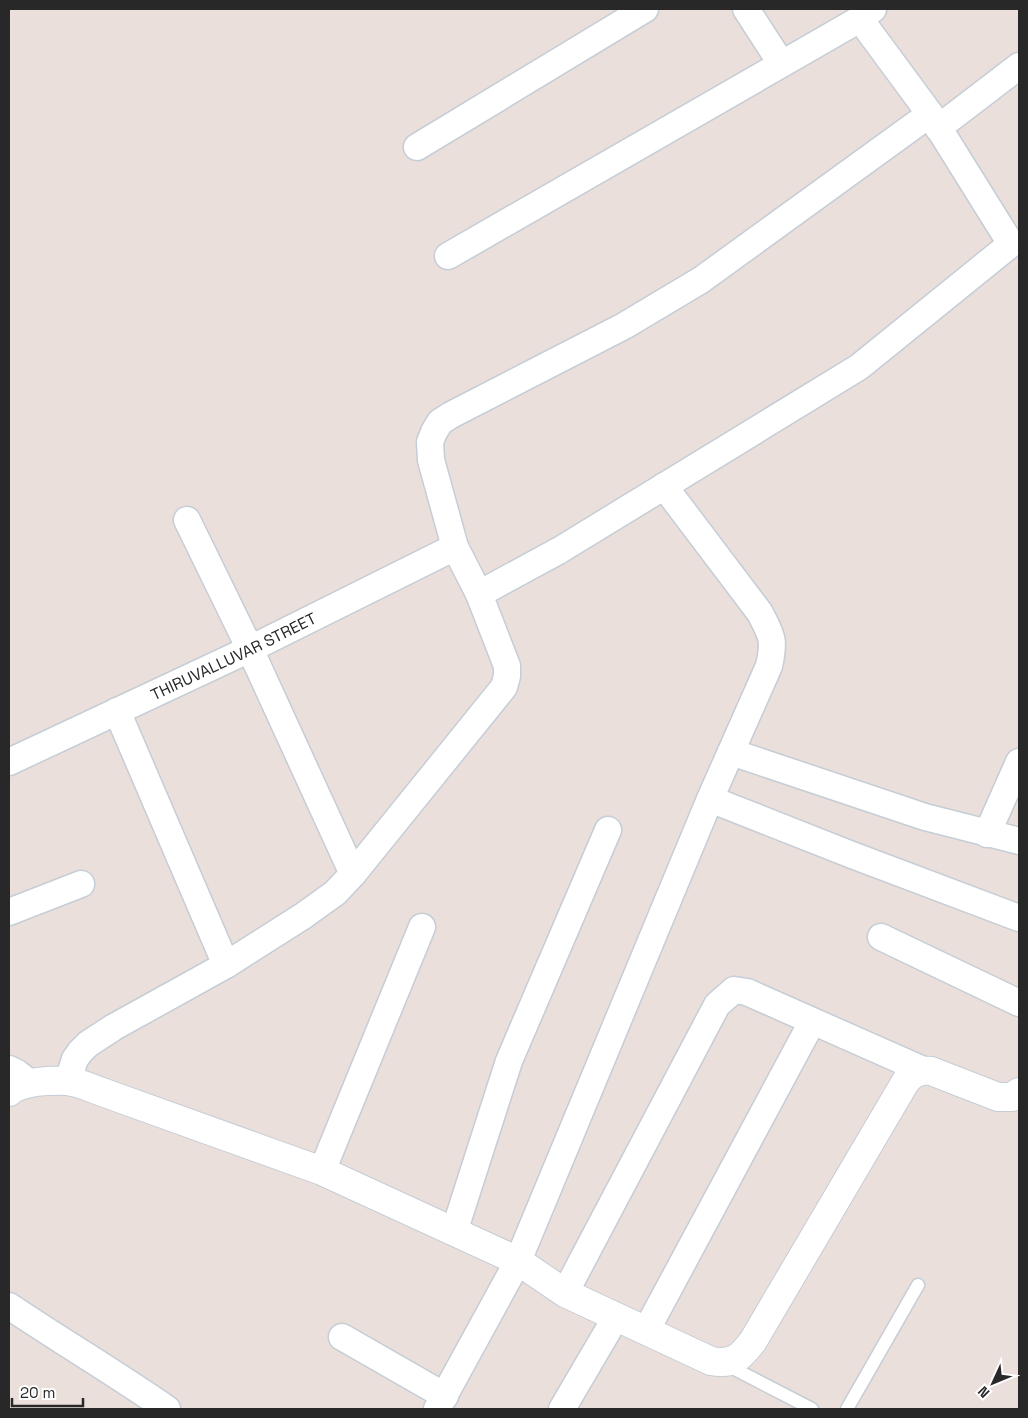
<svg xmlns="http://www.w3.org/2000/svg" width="1028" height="1418" viewBox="0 0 1028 1418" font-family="'Space Grotesk',sans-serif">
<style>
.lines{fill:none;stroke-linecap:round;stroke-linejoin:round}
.lane-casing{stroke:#c5cdd6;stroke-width:15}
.street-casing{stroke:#c5cdd6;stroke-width:29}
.secondary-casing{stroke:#c5cdd6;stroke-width:30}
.lane{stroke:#fff;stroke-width:12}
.street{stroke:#fff;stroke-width:26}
.secondary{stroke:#fff;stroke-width:28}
.labels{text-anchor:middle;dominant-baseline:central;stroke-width:4.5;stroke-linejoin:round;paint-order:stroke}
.street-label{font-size:16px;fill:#282828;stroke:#fff}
</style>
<rect width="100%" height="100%" fill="#eadfda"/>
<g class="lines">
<g class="lane-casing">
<path id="lane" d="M725,1364l87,45
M847,1409l71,-124"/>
</g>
<g class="street-casing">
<g id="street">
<path d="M746,9l35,54"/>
<path d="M938,128l81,-62"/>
<path d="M417,147l228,-138"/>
<path d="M448,256l412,-237"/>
<path d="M664,486l96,127c12,23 15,27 9,53l-59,133"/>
<path d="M187,520l63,129 103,225"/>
<path d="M479,594l81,-44 299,-183 152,-123 -81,-130 -70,-95 13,-10"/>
<path d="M117,711l109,254"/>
<path d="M731,752l194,65 94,24"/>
<path id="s1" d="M9,762l241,-113 205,-102"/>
<path d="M987,834l32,-72"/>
<path d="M9,912l72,-28"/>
<path d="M881,937l138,66"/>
<path d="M9,1069l8,4 13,10"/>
<path d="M68,1081l7,-22 5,-7 8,-8 26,-17 112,-62 77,-49 32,-23 18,-19 151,-187 3,-11v-10l-28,-72 -24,-47 -24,-87 -1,-18 4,-10 6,-10 11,-7 173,-89 77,-46 229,-166"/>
<path d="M322,1171l100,-244"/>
<path d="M454,1232l55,-171 99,-231"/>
<path d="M565,1293l152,-288 17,-15 13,2 176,78"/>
<path d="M9,1306c52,35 106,67 158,103"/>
<path d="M646,1331l166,-309"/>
<path d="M342,1337l103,59"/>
<path d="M437,1409l81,-148 192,-462 142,56 167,63"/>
<path d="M562,1409l54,-92"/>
</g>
</g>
<g class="secondary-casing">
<path id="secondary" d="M9,1092c13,-11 42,-12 58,-11 11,1 24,7 35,11l220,79 196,90 47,32 146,68c22,4 29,-3 42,-20l153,-260c7,-8 14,-11 25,-10l67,26h14l7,-5"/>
</g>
<use href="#lane" class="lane"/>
<use href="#street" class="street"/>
<use href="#secondary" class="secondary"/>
</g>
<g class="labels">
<g class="street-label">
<text stroke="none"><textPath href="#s1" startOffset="248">THIRUVALLUVAR STREET</textPath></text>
</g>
</g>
<rect width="1028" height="1418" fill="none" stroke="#282828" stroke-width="20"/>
<g transform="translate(993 1383) rotate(226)" stroke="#ffffff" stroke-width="4" paint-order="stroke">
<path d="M0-4L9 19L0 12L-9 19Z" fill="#282828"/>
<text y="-8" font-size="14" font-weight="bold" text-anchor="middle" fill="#282828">N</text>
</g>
<path d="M12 1398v8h71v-8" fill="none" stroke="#282828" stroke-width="2.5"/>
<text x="20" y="1398" font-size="15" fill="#282828" stroke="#ffffff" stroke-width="4" paint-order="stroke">20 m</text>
</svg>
